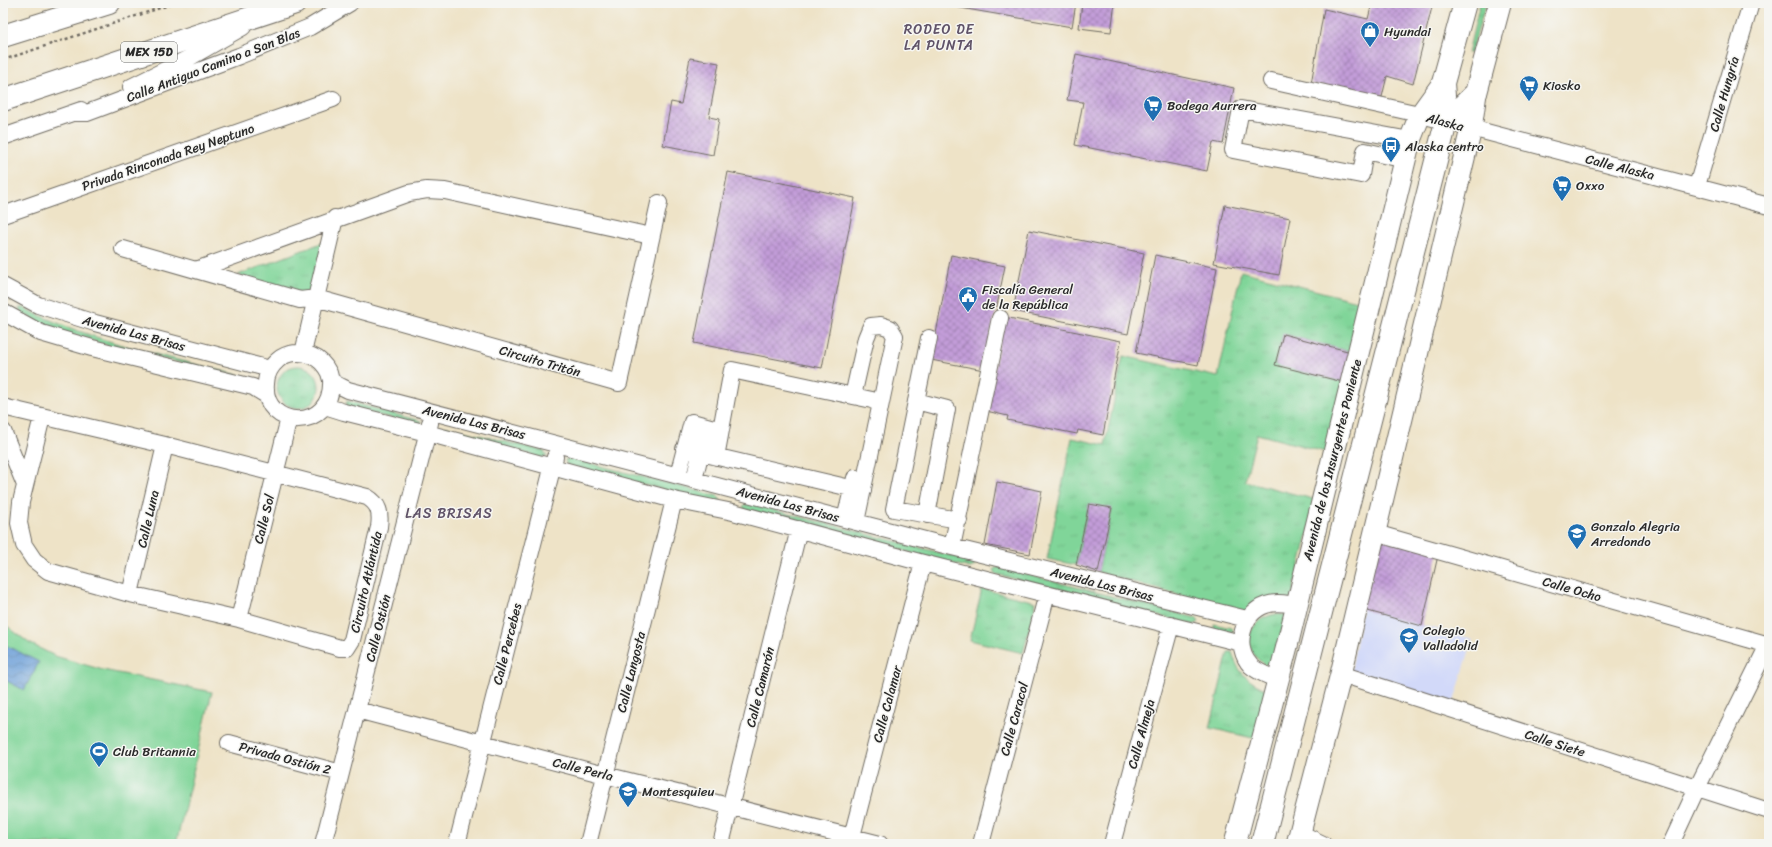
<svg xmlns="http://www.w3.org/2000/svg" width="1772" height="847" viewBox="0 0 1772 847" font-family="Sriracha,sans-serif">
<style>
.built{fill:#d2d9f9}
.grass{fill:url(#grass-tufts);stroke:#568062}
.green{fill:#80d599;stroke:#568062}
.water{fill:url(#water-waves);stroke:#4c6582}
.building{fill:url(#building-cross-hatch)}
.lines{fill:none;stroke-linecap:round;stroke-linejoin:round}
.minor-casing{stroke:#6f6b62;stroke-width:18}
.major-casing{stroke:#6f6b62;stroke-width:23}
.highway-casing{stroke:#6f6b62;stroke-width:24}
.path{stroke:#6f6b62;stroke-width:2.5;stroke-dasharray:3 3;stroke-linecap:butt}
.minor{stroke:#fff;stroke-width:16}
.major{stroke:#fff;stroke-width:21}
.highway{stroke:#fff;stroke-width:22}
.labels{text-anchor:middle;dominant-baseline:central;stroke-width:3;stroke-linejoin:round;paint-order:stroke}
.shield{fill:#f6f6f2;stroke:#686867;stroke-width:1}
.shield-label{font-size:12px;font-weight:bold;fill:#2b2b2b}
.poi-label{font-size:13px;fill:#2b2b2b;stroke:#f6f6f2;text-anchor:start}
.street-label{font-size:13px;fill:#2b2b2b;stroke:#f6f6f2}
.neighbourhood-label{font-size:14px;letter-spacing:1px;fill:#605368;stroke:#f6f6f2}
</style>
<defs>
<pattern id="grass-tufts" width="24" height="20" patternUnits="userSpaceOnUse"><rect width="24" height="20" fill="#80d599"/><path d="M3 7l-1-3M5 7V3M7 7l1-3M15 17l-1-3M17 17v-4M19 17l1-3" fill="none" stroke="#6fb784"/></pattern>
<pattern id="water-waves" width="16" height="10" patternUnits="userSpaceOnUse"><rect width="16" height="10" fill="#6c9fd8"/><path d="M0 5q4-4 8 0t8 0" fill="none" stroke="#5982af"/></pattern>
<pattern id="building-cross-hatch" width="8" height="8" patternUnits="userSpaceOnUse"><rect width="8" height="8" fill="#c39dd9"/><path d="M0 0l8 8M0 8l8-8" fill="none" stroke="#9f80b0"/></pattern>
</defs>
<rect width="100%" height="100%" fill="#f6f6f2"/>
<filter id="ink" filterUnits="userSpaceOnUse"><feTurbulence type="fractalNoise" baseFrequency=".025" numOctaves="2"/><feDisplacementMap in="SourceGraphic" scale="8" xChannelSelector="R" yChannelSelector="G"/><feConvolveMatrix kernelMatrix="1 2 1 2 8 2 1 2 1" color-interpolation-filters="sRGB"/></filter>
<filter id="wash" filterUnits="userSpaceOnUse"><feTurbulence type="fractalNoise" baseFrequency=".012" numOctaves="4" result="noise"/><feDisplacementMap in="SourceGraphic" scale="16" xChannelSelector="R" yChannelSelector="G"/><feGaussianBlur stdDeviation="0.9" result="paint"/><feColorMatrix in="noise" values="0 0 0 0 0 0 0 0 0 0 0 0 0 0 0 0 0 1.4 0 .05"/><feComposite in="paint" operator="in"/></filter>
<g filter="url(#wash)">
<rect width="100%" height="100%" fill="#eee3c7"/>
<path class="built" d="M1362,609l111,30 -21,69 -102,-31z"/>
<path class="grass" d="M1480,3h6l-15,50h-3z
M324,242l-15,54 -71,-21z
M1241,271l127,33 -13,49 -72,-19 -8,30 72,19 -18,70 -72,-19 -12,47 72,19 -26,99 -48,14 -145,-41 14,-63 -23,-5 -13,61 -29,-6 25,-121 33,7 18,-89 95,21z
M19,308h5c72,36 155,51 233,72l-138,-31 -67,-21 -31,-15z
M277 387a21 21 0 1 1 42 0a21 21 0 1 1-42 0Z
M347,401l74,20 -1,3 -75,-16z
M446,427l98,24 3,5 -5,2 -100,-29z
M569,458l149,38 3,5 -5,2 -149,-38 -2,-5z
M747,503l225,58 3,5 -5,2 -225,-58 -2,-4z
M998,567l198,51 3,4 -5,3 -198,-51 -2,-5z
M982,589l54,13 -13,51 -53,-13z
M1276,614l10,1 -13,53c-33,-11 -31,-48 3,-54z
M1214,624l17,4 2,3 -1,1 -18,-3z
M1228,652h4c5,20 17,31 36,38l-11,49 -47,-11z"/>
<path class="green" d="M3,623l26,20 26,13 48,14 109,22 -36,152h-173z"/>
<path class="water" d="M3,644l36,18 -15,28 -21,-11z"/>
<g id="blocks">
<path class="building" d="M944,3h132l-4,24 -129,-22z
M1082,3h33l-4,29 -32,-4z
M1372,3h61l-20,81 -26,-8 -5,21 -71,-13 13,-75 44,10z
M1076,54l158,34 -11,56 -10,-2 -6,29 -132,-26 8,-43 -16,-2z
M690,58l29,5 -10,54 10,2 -6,36 -50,-10 8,-43 10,2z
M728,172l127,26 -33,170 -128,-25z
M1225,205l65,13 -11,57 -65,-12z
M1029,230l115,23 -16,81 -115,-23z
M951,255l54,11 -21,104 -53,-10z
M1155,255l62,13 -19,97 -62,-12z
M1004,317l117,24 -18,94 -25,-5 -1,4 -70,-14 1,-4 -22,-5z
M1283,334l72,19 -8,30 -72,-18z
M997,482l45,9 -12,63 -45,-9z
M1089,504l23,4 -14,64 -22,-7z
M1375,533l64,18 -17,75 -65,-18z"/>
</g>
</g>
<g filter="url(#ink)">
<use href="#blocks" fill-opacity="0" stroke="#6f6b62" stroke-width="1"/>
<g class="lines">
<g class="minor-casing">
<path id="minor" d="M1271,81l139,31 359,94
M131,87l56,-28 56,-32
M72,113h15l152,-57 71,-29 40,-24
M3,137l78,-27
M1406,160l-41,-9 -4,24 -128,-25 8,-41 169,31
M1697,186l54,-183
M3,215l330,-116
M123,249l177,51 16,-2 303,85 40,-180
M196,270l213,-77 18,-3 18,1 206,45
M3,286l35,19 57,18 175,46
M3,312l38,21 51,15 161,39 13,8
M929,338l-35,171 65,11
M303,353l32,-135
M331,380c3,53 -69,50 -65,4 0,-10 5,-18 12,-24 9,-8 23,-9 34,-4 8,3 13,9 17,17 1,3 1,6 3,8 4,4 11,6 16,9l604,157 295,72
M853,396l13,-58 5,-12 10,-1 9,3 5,8 -39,186
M916,401l31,8 -20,106
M325,406l19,6 83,21 247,67 59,12 190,51 318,80
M3,407l162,38 202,52c12,7 14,16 12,30l-27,113 -5,8h-7l-101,-29 -109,-25 -82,-23 -14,-11 -10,-15 -5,-22 2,-21 21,-85
M3,431l22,54
M684,449l179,42
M716,457l16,-87 140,30 8,4
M678,475l14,-53 29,8
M694,480l13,-54
M845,519l10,-41
M1375,533l394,112
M952,547l48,-229
M130,594l35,-149
M239,619l50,-201
M1341,674l428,137
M1278,680c-9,-4 -19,-7 -27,-14 -18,-19 -9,-53 15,-61 10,-4 21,-1 31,0
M357,710l248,65 275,69
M229,743l112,30
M1300,833l23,11
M323,844l107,-421
M457,844l98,-387
M588,844l86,-344
M721,844l78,-315
M850,844l73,-281
M981,844l66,-250
M1112,844l59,-219
M1671,844l26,-56 72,-145"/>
</g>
<g class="major-casing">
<path id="major" d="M1235,844l52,-198 123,-506 10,-25 23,-32
M1297,844l44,-170 130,-545 5,-36"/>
</g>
<g class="highway-casing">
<path id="highway" d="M3,36l106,-33
M3,100l292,-97
M1446,122l30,-29 24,-90
M1262,844l184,-722 -3,-39 22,-80"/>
</g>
<path class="path" d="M3,60l172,-57"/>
<use href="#minor" class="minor"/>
<use href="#major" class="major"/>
<use href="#highway" class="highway"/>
</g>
</g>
<defs>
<g id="shop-pin" transform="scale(1)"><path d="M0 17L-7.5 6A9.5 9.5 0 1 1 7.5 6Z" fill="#1f6fb2" stroke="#f6f6f2"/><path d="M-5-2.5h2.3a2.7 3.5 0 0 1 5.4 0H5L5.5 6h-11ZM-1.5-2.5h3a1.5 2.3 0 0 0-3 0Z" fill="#fff"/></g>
<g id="supermarket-pin" transform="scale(1)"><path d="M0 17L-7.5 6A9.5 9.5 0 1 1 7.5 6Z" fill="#1f6fb2" stroke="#f6f6f2"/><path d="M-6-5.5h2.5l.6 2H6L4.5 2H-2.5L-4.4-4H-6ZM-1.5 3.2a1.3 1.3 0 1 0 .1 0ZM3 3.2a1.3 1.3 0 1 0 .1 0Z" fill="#fff"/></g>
<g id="bus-pin" transform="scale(1)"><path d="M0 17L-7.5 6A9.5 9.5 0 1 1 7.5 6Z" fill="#1f6fb2" stroke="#f6f6f2"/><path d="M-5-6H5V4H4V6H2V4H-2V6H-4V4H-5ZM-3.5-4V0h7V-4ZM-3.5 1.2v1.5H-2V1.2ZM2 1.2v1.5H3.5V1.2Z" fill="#fff"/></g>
<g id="civic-pin" transform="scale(1)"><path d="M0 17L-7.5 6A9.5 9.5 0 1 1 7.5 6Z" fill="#1f6fb2" stroke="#f6f6f2"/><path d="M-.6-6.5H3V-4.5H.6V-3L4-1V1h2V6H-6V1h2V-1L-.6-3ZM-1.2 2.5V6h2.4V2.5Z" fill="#fff"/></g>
<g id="school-pin" transform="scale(1)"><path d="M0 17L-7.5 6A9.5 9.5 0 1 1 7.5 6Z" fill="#1f6fb2" stroke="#f6f6f2"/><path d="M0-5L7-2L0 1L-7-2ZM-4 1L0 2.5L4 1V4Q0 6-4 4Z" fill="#fff"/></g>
<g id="stadium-pin" transform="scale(1)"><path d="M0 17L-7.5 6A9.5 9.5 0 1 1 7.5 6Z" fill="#1f6fb2" stroke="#f6f6f2"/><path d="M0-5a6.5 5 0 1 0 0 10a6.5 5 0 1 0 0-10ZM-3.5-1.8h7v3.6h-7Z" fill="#fff"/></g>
</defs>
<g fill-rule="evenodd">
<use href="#shop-pin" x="1370" y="31"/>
<use href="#supermarket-pin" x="1529" y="85"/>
<use href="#supermarket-pin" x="1153" y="105"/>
<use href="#bus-pin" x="1391" y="146"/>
<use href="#supermarket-pin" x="1562" y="185"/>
<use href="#civic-pin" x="968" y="296"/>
<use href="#school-pin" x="1577" y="533"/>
<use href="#school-pin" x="1409" y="637"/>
<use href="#stadium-pin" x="99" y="751"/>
<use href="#school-pin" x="628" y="791"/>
</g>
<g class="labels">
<rect class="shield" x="121" y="42" width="56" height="20" rx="3"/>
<g class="shield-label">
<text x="149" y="52">MEX 15D</text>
</g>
<g class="poi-label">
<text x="1384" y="31">Hyundai</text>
<text x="1543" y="85">Kiosko</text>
<text x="1167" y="105">Bodega Aurrera</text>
<text x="1405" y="146">Alaska centro</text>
<text x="1576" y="185">Oxxo</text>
<text x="982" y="289">Fiscalía General<tspan x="982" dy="15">de la República</tspan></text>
<text x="1591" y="526">Gonzalo Alegria<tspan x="1591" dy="15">Arredondo</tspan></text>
<text x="1423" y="630">Colegio<tspan x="1423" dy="15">Valladolid</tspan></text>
<text x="113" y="751">Club Britannia</text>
<text x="642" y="791">Montesquieu</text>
</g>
<g class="street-label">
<text transform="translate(213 65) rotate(-21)">Calle Antiguo Camino a San Blas</text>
<text transform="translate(1724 94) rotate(-74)">Calle Hungría</text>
<text transform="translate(1445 122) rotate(15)">Alaska</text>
<text transform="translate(168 157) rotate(-19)">Privada Rinconada Rey Neptuno</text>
<text transform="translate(1620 167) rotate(14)">Calle Alaska</text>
<text transform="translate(134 333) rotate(15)">Avenida Las Brisas</text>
<text transform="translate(540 361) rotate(16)">Circuito Tritón</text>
<text transform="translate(474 422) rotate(14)">Avenida Las Brisas</text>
<text transform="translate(1332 460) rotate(-76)">Avenida de los Insurgentes Poniente</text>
<text transform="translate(788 504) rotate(15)">Avenida Las Brisas</text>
<text transform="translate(148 519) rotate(-77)">Calle Luna</text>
<text transform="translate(264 519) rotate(-76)">Calle Sol</text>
<text transform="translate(366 582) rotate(-77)">Circuito Atlántida</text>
<text transform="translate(1102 584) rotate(14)">Avenida Las Brisas</text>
<text transform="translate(1572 589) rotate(16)">Calle Ocho</text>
<text transform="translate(378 628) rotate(-76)">Calle Ostión</text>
<text transform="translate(507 644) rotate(-76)">Calle Percebes</text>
<text transform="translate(631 672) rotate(-76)">Calle Langosta</text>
<text transform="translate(760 687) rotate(-76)">Calle Camarón</text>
<text transform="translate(887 704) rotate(-75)">Calle Calamar</text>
<text transform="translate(1014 719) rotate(-75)">Calle Caracol</text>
<text transform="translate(1141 734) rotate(-75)">Calle Almeja</text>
<text transform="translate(1555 743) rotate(18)">Calle Siete</text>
<text transform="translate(285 758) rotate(15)">Privada Ostión 2</text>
<text transform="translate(583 769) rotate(14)">Calle Perla</text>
</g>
<g class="neighbourhood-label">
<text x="939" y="29">RODEO DE<tspan x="939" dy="16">LA PUNTA</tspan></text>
<text x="449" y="513">LAS BRISAS</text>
</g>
</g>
<rect width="1772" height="847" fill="none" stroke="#f6f6f2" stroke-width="16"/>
</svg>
